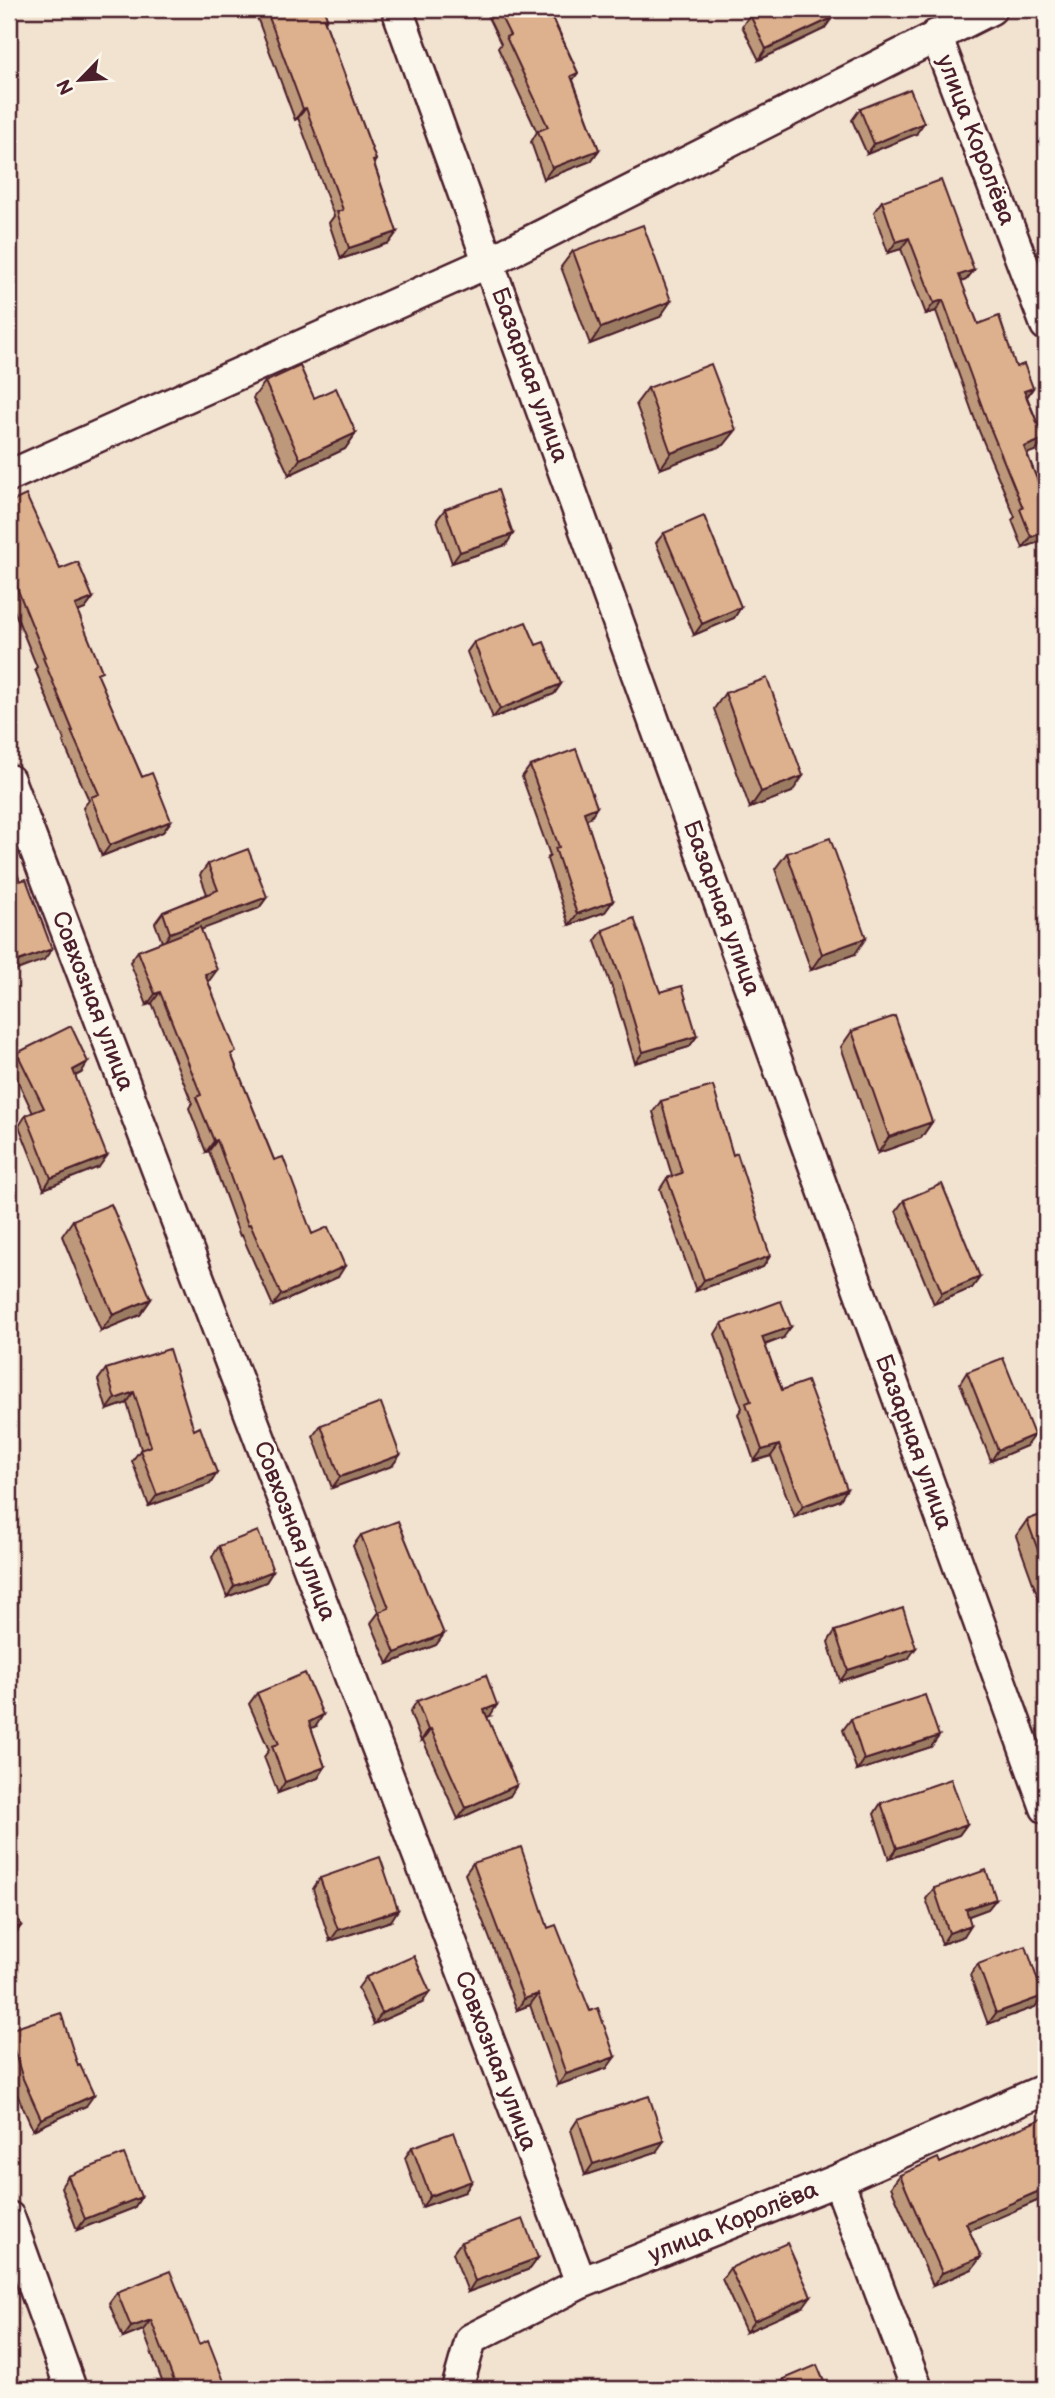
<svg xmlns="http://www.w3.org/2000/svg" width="1055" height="2398" viewBox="0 0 1055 2398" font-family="'Balsamiq Sans',sans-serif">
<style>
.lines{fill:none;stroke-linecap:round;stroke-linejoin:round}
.minor-casing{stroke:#4a1f2b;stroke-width:35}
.minor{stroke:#fbf7ec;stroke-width:30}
.wall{fill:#be987a;stroke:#4a1f2b;stroke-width:2}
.shaded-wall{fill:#9b7c63;stroke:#4a1f2b;stroke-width:2}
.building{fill:#ddb18e;stroke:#4a1f2b;stroke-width:2}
.labels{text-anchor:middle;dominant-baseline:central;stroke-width:6;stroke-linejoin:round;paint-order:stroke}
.street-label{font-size:24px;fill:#4a1f2b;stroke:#fbf7ec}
</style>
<rect width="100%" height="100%" fill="#f2e2d0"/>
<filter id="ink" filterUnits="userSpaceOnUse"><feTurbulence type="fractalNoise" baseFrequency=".0143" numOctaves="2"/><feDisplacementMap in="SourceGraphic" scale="14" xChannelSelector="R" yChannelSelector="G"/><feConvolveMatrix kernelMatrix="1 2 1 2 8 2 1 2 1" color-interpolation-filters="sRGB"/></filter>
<g filter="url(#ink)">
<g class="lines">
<g class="minor-casing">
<path id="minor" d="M397,9l649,1799
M936,35l110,290
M9,476l480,-214 502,-253
M9,780l572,1503
M838,2180l79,209
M9,2217l62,172
M457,2389l14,-50 110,-56 257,-103 208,-91"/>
</g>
<use href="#minor" class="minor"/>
</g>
<path class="wall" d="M254,9h70l3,9 -2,4 51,138 -2,3 23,69 -8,11 -48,16 -12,-36 5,-7 -36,-98 -3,2z
M484,9h65l29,64 -5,7 26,70 -8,11 -47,18 -13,-37 6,-10 -39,-84 3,-4z
M750,15l82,3 -8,11 -65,31 -17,-34z
M860,109l56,25 -49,20 -15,-34z
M882,201l92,69 -8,10 -5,2 17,42 38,43 17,21 -6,9 17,42 -7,11 -10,3 18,46h1v40l-23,9 -11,-28 3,-3 -36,-86 -43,-120 -10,3 -25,-65 -13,4 -14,-41z
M573,251l87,66 -70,27 -29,-77z
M265,382l49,16 42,35 -11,16 -56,26 -36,-77z
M648,388l88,42 -12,15 -64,24 -24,-65z
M9,503l51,66 33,29 -8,11 -8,3 21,65 44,100 29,44 -8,11 -61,24 -19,-48 6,-8 -26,-58 1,-2 -29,-71 2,-2 -28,-69z
M445,509l61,36 -54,18 -15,-43z
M664,533l77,74 -7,11 -40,17 -38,-92z
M474,642l62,3 25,39 -7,10 -61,24 -26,-66z
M725,693l67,99 -42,16 -36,-99z
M530,766l60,52 -4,1 27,82 -8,11 -36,13 -22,-66 3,-4 -28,-78z
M787,853l68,101 -44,16 -36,-101z
M208,864l59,33 -8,11 -58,21 8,52h-1l24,76 42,103 38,74 26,43 -65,29 -31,-71 -2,1 -31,-85 -3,1 -17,-44 3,-5 -40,-100 -5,2 -17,-43 8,-11 24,-9 -7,-19 8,-11 44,-18 -7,-19z
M603,930l94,106 -8,11 -54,16 -20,-67 -20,-55z
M852,1031l80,91 -11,16 -43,15 -37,-106z
M17,1053l64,20 -6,3 24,91 -55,22 -25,-63 7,-11 7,-2 -23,-49z
M661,1101l72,54 37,101 -7,11 -67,24 -36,-102 7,-11 5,-2 -19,-64z
M904,1200l76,77 -8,11 -38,16 -38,-93z
M73,1220l78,79 -11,16 -39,16 -39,-95z
M722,1323l61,15 -18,7 17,45 58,110 -45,17 -24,-61 -17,5 -16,-47 4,-6 -27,-74z
M106,1369l88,61 23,43 -7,11 -61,22 -17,-45 9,-12 -14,-46 -20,7 -9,-30z
M967,1372l59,74 -35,15 -31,-78z
M321,1425l79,30 -8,11 -60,22 -19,-52z
M1046,1513v106l-30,-83 11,-16z
M361,1535l83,99 -8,11 -48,19 -17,-41 8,-11 -26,-66z
M219,1546l54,25 -7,11 -39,15 -15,-40z
M835,1631l73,28 -68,22 -12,-39z
M257,1693l59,33 -5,2 14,39 -7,11 -40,15 -14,-36 5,-7 -20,-46z
M417,1701l73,15 -3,1 23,79 -52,23 -35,-79 -2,1 -11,-29z
M851,1719l88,17 -8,11 -74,24 -14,-41z
M881,1803l86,21 -8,11 -70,24 -15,-45z
M473,1863l75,65 42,83 17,57 -49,17 -28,-80 -13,5 -52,-136z
M320,1878l71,43 -61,20 -17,-52z
M934,1888l62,11 -8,10 -19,7 -5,20 -22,8 -16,-45z
M978,1964l65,32 -8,11 -47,17 -18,-49z
M366,1977l56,26 -48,21 -16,-36z
M9,2030l77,76 -53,24 -18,-40 -6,-21z
M1046,2116v81l-77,33 3,39 -39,17 -42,-99 9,-12 40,-12 105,-45z
M578,2119l78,33 -71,23 -14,-45z
M412,2147l60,34 -7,11 -43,15 -17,-49z
M68,2176l73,21 -7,11 -57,22 -16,-43z
M461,2242l77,16 -8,11 -62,23 -15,-39z
M730,2268l73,39 -57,25 -24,-53z
M117,2292l82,52 28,45h-62l-22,-59 -20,8 -14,-35z
M784,2379l43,10h-50z"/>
<path class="shaded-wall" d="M832,18l-8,11 -65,31 7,-11z
M306,108l-8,10 -3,2 8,-11z
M924,123l-8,11 -49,20 7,-10z
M599,150l-8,11 -47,18 8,-11z
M397,232l-8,11 -48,16 8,-11z
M909,238l-8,11 -13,4 8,-11z
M974,270l-8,10 -15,6 8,-11z
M943,300l-7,11 -10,3 8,-11z
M671,301l-11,16 -70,27 11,-16z
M1033,388l-8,11 -1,-8z
M736,430l-12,15 -64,24 11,-16z
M356,433l-11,16 -56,26 11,-16z
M1044,439l-7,11 -20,8 7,-11z
M1046,531v8l-23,9 8,-11z
M513,534l-7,11 -54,18 8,-11z
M93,598l-8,11 -18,7 8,-11z
M741,607l-7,11 -40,17 8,-11z
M561,684l-7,10 -61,24 7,-9z
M803,776l-11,16 -42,16 11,-16z
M597,807l-7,11 -14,5 8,-11z
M171,821l-8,11 -61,24 8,-11z
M267,897l-8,11 -96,36 7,-11z
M613,901l-8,11 -36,13 8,-11z
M866,938l-11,16 -44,16 11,-16z
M52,949l-8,11 -35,13v-7l1,-2z
M217,970l-8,11 -12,4 8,-11z
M160,992l-8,11 -5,2 8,-11z
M697,1036l-8,11 -54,16 8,-11z
M88,1062l-7,11 -16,8 8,-11z
M932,1122l-11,16 -43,15 11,-16z
M217,1140l-8,11 -3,1 8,-11z
M107,1156l-8,11 -55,22 7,-11z
M770,1256l-7,11 -67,24 8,-11z
M345,1266l-7,11 -65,29 8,-11z
M980,1277l-8,11 -38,16 8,-11z
M151,1299l-11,16 -39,16 12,-16z
M791,1327l-8,11 -29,10 8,-11z
M134,1392l-7,11 -20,7 8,-11z
M1034,1435l-8,11 -35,15 7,-11z
M779,1445l-8,11 -17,5 8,-11z
M400,1455l-8,11 -60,22 8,-11z
M217,1473l-7,11 -61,22 8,-11z
M847,1489l-7,11 -45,17 8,-11z
M273,1571l-7,11 -39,15 7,-11z
M444,1634l-8,11 -48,19 7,-11z
M916,1648l-8,11 -68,22 8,-11z
M497,1705l-7,11 -14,5 8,-11z
M323,1715l-7,11 -15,7 8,-11z
M431,1729l-8,11 -2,1 7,-11z
M939,1736l-8,11 -74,24 7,-11z
M325,1767l-7,11 -40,15 7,-11z
M517,1785l-7,11 -52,23 8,-11z
M967,1824l-8,11 -70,24 8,-11z
M996,1899l-8,10 -30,11 8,-11z
M398,1910l-7,11 -61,20 8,-11z
M971,1925l-7,11 -22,8 7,-11z
M21,1926l-8,11 -4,1v-8z
M430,1992l-8,11 -48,21 8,-11z
M538,1994l-8,11 -13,5 7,-11z
M1043,1996l-8,11 -47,17 8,-11z
M615,2057l-8,11 -49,17 8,-11z
M94,2095l-8,11 -53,24 8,-11z
M664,2141l-8,11 -71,23 8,-11z
M472,2181l-7,11 -43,15 8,-11z
M1046,2188v9l-89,39 9,-13z
M141,2197l-7,11 -57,22 8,-11z
M981,2257l-9,12 -39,17 9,-13z
M538,2258l-8,11 -62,23 7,-11z
M811,2296l-8,11 -57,25 8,-11z
M151,2320l-8,10 -20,8 8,-11z"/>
<path class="building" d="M266,9h58l3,9 -3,1 52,141 -3,1 24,71 -48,16 -12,-36 6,-2 -37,-102 -3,1z
M497,9h51l30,64 -7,3 28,74 -47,18 -14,-37 10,-4 -42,-90 4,-2z
M764,9h63l5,9 -66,31 -16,-34z
M910,89l14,34 -50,21 -14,-35z
M941,180l33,90 -15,5 19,49 21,-8 17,51 8,-3 9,24 -9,3 20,48 -20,8 21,52h1v32l-15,6 -11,-28 3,-1 -36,-88 -44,-120 -9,3 -25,-65 -13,4 -14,-41z
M643,225l28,76 -70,27 -28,-77z
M711,364l25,66 -65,23 -23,-65z
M300,366l14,32 22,-10 20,45 -56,26 -35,-77z
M498,490l15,44 -53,18 -15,-43z
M26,495l34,74 18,-7 15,36 -18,7 27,66 -5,2 45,104 10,-4 19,48 -61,24 -19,-48 8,-3 -28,-63h2l-30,-73 2,-1 -36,-89v-65z
M704,516l37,91 -39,17 -38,-91z
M526,622l10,23 8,-3 17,42 -61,25 -26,-67z
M767,678l36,98 -42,16 -36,-99z
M576,749l21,58 -13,5 29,89 -36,13 -22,-66 4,-1 -29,-81z
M830,838l36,100 -44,16 -35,-101z
M248,849l19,48 -97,36 -7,-21 55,-22 -10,-26z
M9,853l11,28 6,-2 26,70 -42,15 -1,-3z
M634,918l26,74 22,-6 15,50 -54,16 -20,-67 -20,-55z
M200,927l17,43 -12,4 31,78 -5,2 43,106 9,-3 29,77 16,-7 17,39 -64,29 -31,-71 -2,1 -31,-85 -3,1 -18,-44 5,-2 -41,-103 -5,2 -17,-43z
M895,1016l37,106 -43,15 -37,-106z
M71,1026l17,36 -15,8 34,86 -56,22 -25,-63 18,-7 -27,-55z
M713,1086l20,69 4,-2 33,103 -66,24 -37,-102 15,-5 -21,-72z
M942,1184l38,93 -38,16 -38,-93z
M111,1204l40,95 -38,16 -40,-95z
M781,1301l10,26 -29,10 20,53 25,-9 40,108 -44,17 -24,-61 -17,5 -16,-47 5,-2 -29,-78z
M169,1349l25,81 6,-3 17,46 -60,22 -17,-45 11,-4 -17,-54 -19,7 -9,-30z
M1003,1358l31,77 -36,15 -31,-78z
M381,1403l19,52 -60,22 -19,-52z
M1046,1513v59l-19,-52z
M398,1521l46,113 -49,19 -16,-41 10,-4 -28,-73z
M258,1531l15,40 -39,15 -15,-40z
M903,1608l13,40 -68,22 -13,-39z
M305,1673l18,42 -14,7 16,45 -40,15 -13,-36 7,-2 -22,-51z
M486,1675l11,30 -13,5 33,75 -51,23 -35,-79 -3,1 -11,-29z
M925,1695l14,41 -75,24 -13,-41z
M951,1779l16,45 -70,24 -16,-45z
M521,1847l27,81 8,-3 34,86 8,-3 17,49 -49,17 -28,-80 -14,5 -51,-136z
M380,1857l18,53 -60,20 -18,-52z
M986,1870l10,29 -30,10 5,16 -22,8 -15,-45z
M9,1893l12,33 -12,4z
M1026,1946l17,50 -47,17 -18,-49z
M414,1956l16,36 -48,21 -16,-36z
M61,2013l17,53 2,-1 14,30 -53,24 -18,-40 -14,-45v-4z
M649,2096l15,45 -71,23 -15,-45z
M1046,2117v71l-80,35 15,34 -39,16 -42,-98 38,-17 2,5z
M454,2132l18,49 -42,15 -18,-49z
M124,2154l17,43 -56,22 -17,-43z
M523,2219l15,39 -63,23 -14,-39z
M787,2243l24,53 -57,25 -24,-53z
M170,2271l29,73 9,-4 19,49h-50l-26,-69 -20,7 -14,-35z
M817,2365l10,24h-39l-4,-10z"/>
</g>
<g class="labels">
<g class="street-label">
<text transform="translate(976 140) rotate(69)">улица Королёва</text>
<text transform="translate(530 375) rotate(70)">Базарная улица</text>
<text transform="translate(722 908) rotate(70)">Базарная улица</text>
<text transform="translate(93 1001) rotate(69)">Совхозная улица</text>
<text transform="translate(914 1442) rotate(70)">Базарная улица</text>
<text transform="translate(295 1531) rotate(69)">Совхозная улица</text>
<text transform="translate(496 2061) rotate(69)">Совхозная улица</text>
<text transform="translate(733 2222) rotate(-22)">улица Королёва</text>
</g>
</g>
<rect width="1055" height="2398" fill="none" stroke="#fbf7ec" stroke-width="35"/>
<rect x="18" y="18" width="1020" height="2363" fill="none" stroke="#4a1f2b" stroke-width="2.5" filter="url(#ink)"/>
<g transform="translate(80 80) rotate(245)" stroke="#fbf7ec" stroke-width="5" paint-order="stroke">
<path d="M0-5L12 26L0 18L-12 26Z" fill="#4a1f2b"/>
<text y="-10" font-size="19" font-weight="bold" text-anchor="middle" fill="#4a1f2b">N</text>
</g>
</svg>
